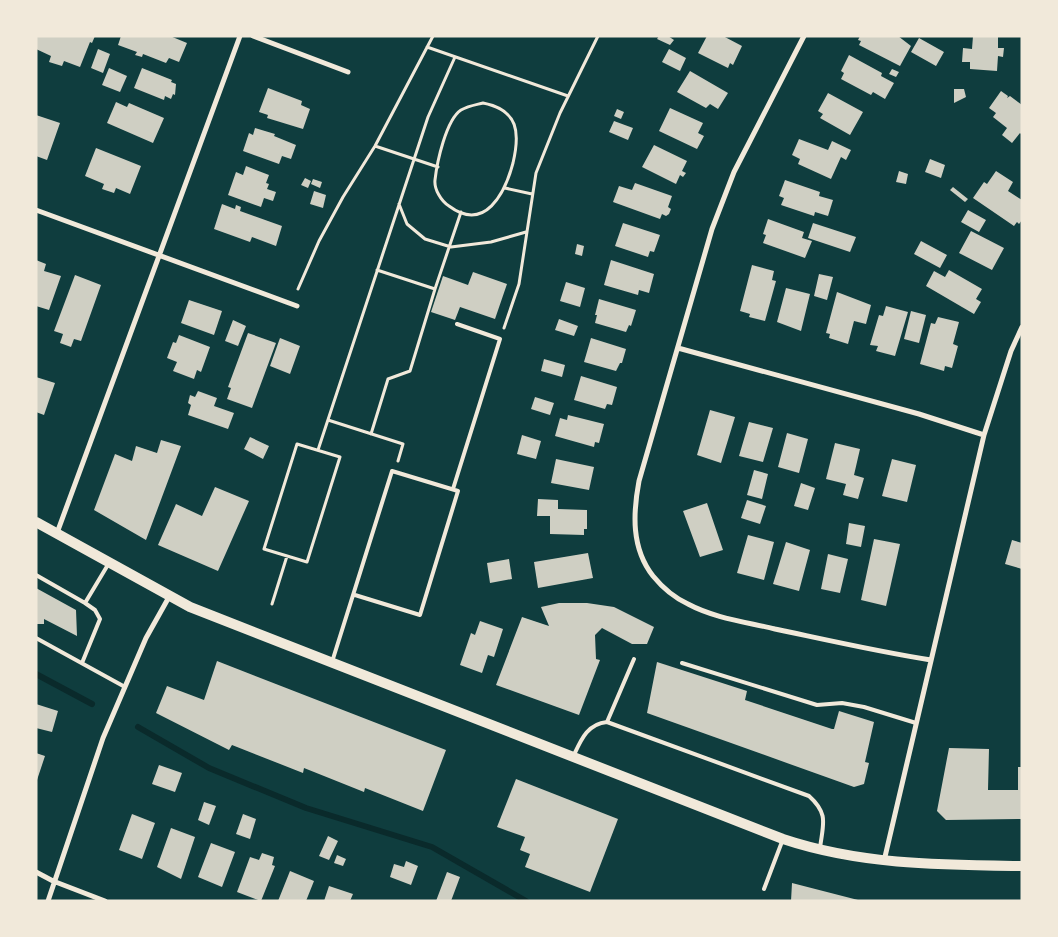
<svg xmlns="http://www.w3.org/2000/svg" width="1058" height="937" viewBox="0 0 1058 937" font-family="Roboto,sans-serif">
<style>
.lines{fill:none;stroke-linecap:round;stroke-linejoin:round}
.stream{stroke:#0a2a2b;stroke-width:6}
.building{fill:#cfcfc3}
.path{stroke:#f1e9da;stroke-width:3}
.service{stroke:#f1e9da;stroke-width:4}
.minor{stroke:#f1e9da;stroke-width:5}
.secondary{stroke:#f1e9da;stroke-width:10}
</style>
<rect width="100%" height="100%" fill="#0f3d3e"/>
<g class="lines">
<path class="stream" d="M36,674l56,30
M138,727l71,41 97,40 126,39 94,54"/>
</g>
<path class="building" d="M36,36h59l-3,7 -2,-1 -10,25 -16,-6 -2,5 -13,-4 2,-6 -15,-7z
M121,36h49l17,7 -8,19 -10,-4 -3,5 -23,-9 -1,3 -7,-2 2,-3 -19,-7z
M659,36h9l6,4 -4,5 -13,-6z
M707,36h16l19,10 -9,19 -3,-2 -2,5 -30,-15z
M860,36h38l13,10 -11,20 -41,-21 2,-4 -3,-1z
M973,36h25v12h6l-1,9 -5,-1 -1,15 -27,-2v-7h-8l1,-14 9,1z
M919,38l25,14 -8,14 -25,-14z
M98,49l12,5 -7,19 -12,-5z
M669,49l17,9 -6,13 -18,-9z
M849,55l33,18 -1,3 13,7 -9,16 -12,-7 -2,3 -30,-16 3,-6 -3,-2z
M109,68l18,8 -7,16 -18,-7z
M142,68l30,12 -1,2 5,2 -1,11 -2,-1 -2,5 -6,-3 -1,4 -30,-12z
M892,69l7,3 -3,5 -7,-3z
M690,71l38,22 -10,16 -8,-5 -4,4 -29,-16z
M268,88l34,13 -1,4 9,4 -7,20 -36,-11 1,-3 -9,-3z
M954,89h10l2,8 -12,6z
M1001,91l7,5 -1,2 3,-2 12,9v30l-2,-2 -8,10 -10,-8 5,-7 -14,-11 3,-4 -7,-5z
M828,93l35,19 -13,23 -30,-17 3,-4 -5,-3z
M116,102l11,5 2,-4 35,15 -11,25 -46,-20z
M670,108l33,15 -5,10 6,3 -7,13 -38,-18z
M617,109l7,3 -3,7 -7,-3z
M36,115l24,8 -13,37 -11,-4z
M614,121l19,7 -5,12 -19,-8z
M255,128l20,6 -1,2 22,9 -5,14 -9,-3 -3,8 -36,-13 6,-18 4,2z
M799,139l29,11 4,-9 19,9 -5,10 -5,-3 -10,22 -33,-15 2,-5 -8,-4z
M654,145l33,16 -5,10 4,2 -3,4 -3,-2 -4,9 -34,-17z
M96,148l45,18 -11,28 -14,-6 -2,5 -12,-4 2,-5 -19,-8z
M930,159l15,6 -4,13 -16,-6z
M246,166l23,9 -3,8 3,1 -2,5 9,3 -3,9 -9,-3 -3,9 -33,-12 8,-23 7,3z
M899,171l9,3 -2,10 -10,-2z
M996,171l17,11 -5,9 14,9v20l-3,4 -2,-2 -3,4 -41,-28 11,-16 3,2z
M305,178l6,3 -3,7 -7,-3z
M313,179l9,3 -2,6 -9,-4z
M785,180l35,12 -1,4 14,4 -5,16 -13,-4 -1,4 -33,-11 3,-7 -5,-2z
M635,183l37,13 -4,11 3,2 -2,5 -3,2 -4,-2 -2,5 -47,-17 6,-16 13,4z
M953,187l15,12 -3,3 -15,-12z
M314,191l12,4 -3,13 -13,-4z
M222,204l13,5 1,-4 5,2 -1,4 42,15 -6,20 -24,-9 -2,5 -36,-13z
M968,210l18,10 -7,12 -18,-10z
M768,219l36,13 -2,6 10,3 -7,17 -42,-15 3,-8 -3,-1z
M623,223l37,12 -6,17 -4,-1 -2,6 -33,-11z
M813,223l43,14 -6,15 -42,-14z
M971,231l33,17 -12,22 -33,-17z
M921,241l26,14 -7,13 -26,-14z
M577,244l7,2 -2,10 -7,-2z
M36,260l10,4 -2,7 17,5 -12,34 -13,-4z
M611,260l43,14 -5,19 -10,-3 -1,5 -34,-10z
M752,265l22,6 -2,9 4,1 -11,40 -16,-4 1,-3 -10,-3z
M949,270l33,19 -6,10 5,3 -7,12 -48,-28 8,-15 11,6z
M473,272l34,12 -12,35 -35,-12 -5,13 -24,-8 12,-36 25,9z
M819,274l14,3 -6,23 -13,-4z
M75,275l26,10 -20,56 -7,-2 -3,8 -11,-4 3,-9 -9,-3z
M566,282l19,6 -5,19 -20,-6z
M786,288l24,6 -9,37 -24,-9z
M837,292l34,13 -5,19 -12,-3 -6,23 -19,-6 1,-4 -4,-1z
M599,299l37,11 -5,16 -2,-1 -3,7 -31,-9 2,-8h-2z
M189,300l33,11 -8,24 -33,-12z
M886,306l22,6 -13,44 -19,-5 2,-5 -8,-1 9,-30 4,1z
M911,311l15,4 -7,28 -15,-4z
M938,317l21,5 -6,22 5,2 -6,22 -7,-2 -1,5 -24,-7 11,-41 4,1z
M559,319l19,7 -4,10 -19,-6z
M233,320l13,6 -8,20 -13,-5z
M248,333l28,10 -24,65 -25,-9 4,-11 -3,-1z
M179,335l31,12 -9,25 -4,-2 -3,9 -21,-8 4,-9 -10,-4 6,-16 3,1z
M280,338l20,8 -10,28 -20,-8z
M591,338l35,11 -4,14h-2l-4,8 -32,-9z
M544,359l21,6 -3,12 -21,-6z
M581,376l36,11 -5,18 -5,-1 -2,5 -31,-9z
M36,377l19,6 -11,32 -8,-3z
M198,391l19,7 -3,8 20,7 -6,16 -40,-14 3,-10 -3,-2 2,-8 5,2z
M535,397l19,6 -4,12 -19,-6z
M710,410l25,7 -14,46 -24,-8z
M568,415l36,9 -5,19 -4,-1 -1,5 -39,-11 5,-18 7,2z
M749,422l24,6 -10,34 -24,-6z
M787,433l21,6 -9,34 -21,-6z
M522,435l19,6 -5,18 -19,-5z
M250,437l19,9 -6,13 -19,-10z
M161,440l20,6 -35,94 -52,-30 21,-56 17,7 4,-15 21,7z
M835,443l25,6 -6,26 10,3 -6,21 -15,-4 3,-11 -20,-5z
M556,459l38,8 -5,23 -38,-7z
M892,459l24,6 -9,37 -25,-6z
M754,470l14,4 -6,25 -15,-4z
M801,483l14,5 -7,22 -14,-4z
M215,487l34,14 -31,70 -60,-26 18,-41 26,12z
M538,499l20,1v9l29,1v19h-3v6l-34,-1v-18h-13z
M747,500l19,6 -6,18 -19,-6z
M707,503l16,47 -23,7 -17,-46z
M849,523l16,3 -4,21 -15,-3z
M748,535l26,7 -10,38 -27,-7z
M874,539l26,5 -14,62 -25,-6z
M1012,540l10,3v26l-17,-5z
M786,542l24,8 -11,41 -26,-7z
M588,553l5,25 -55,10 -4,-26z
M828,554l20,5 -8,34 -19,-4z
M509,559l3,20 -22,4 -3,-20z
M36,588l40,22 1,26 -33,-17v5h-8z
M559,603h28l27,4 40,20 -7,17h-15l-30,-16 -7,7 1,24 4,1 -21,55 -83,-30 26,-68 27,9 -8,-19z
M480,621l23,8 -9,28 -6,-2 -6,18 -22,-8 11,-32 4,2z
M217,661l229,89 -23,61 -58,-23 -1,4 -60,-24 -1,5 -71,-28 -3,5 -73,-37 11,-27 37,14z
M657,662l90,29 -2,9 87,29h2l5,-18 35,11 -9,40 4,1 -5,21 -10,3 -207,-74z
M36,704l22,7 -6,21 -16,-4z
M949,748l40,1 -1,41h30v-23h4v52l-76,1 -9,-9z
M36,753l9,3 -8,24h-1z
M159,765l23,8 -7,19 -23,-8z
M516,779l102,40 -28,73 -65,-25 5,-13 -10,-4 5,-13 -28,-10z
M204,802l12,4 -7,19 -11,-5z
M132,814l23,9 -13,36 -23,-9z
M243,814l13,5 -6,20 -14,-5z
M171,828l24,9 -14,42 -24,-12z
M328,836l10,5 -9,19 -10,-4z
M211,843l24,9 -13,35 -24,-10z
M262,853l12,4 -2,8 3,1 -14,35 -24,-9 13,-35 9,3z
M337,855l9,4 -3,7 -9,-3z
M406,861l12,5 -7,19 -21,-8 4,-13 10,3z
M290,871l24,10 -8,20h-28z
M447,872l13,5 -9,24h-15z
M792,883l66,17v1h-67z
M329,886l24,8 -3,7h-26z"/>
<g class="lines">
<path class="path" d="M427,47l141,49
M483,103c36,7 37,30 30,60 -8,30 -28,70 -64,43 -8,-5 -15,-17 -14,-26 2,-18 11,-60 26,-70 7,-4 14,-5 22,-7z
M375,146l63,21
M505,188l27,6
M399,204l8,20 18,15 26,8 40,-5 35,-10
M298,289l21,-48 24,-44 32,-51 58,-110
M435,289l26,-77
M504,328l15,-44 17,-111 24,-60 38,-77
M328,420l75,24 -5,17
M371,434l17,-55 22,-8 25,-82 -58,-19
M297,444l43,13 -33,105 -43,-13z
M318,450l110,-333 27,-60
M272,604l15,-48"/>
<path class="service" d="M453,489l47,-150 -43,-15
M36,575l49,28 24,-40
M36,638l89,49
M332,662l60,-191 66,20 -38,124 -65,-20
M82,663l18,-44 -5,-9 -10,-7
M682,663l135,42 25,-2 22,4 52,16
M607,722l27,-63
M573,757c8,-17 14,-33 34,-35l202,74c20,18 14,28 11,52
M764,889l19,-50"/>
<path class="minor" d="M253,36l95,36
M804,36l-70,136 -22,57 -73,252c-6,32 -8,67 14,95 9,11 22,22 35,28 26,14 58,18 87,25 52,11 104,23 156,31
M36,210l261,96
M678,348l241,66 65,21
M57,533l183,-497
M884,861l100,-426 27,-84 11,-24
M36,872l17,9 52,20
M48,901l55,-163 43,-100 23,-41"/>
<path class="secondary" d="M36,522l154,85 593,232c78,26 158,26 239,27"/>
</g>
<rect width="1058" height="937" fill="none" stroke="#f1e9da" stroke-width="75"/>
</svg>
